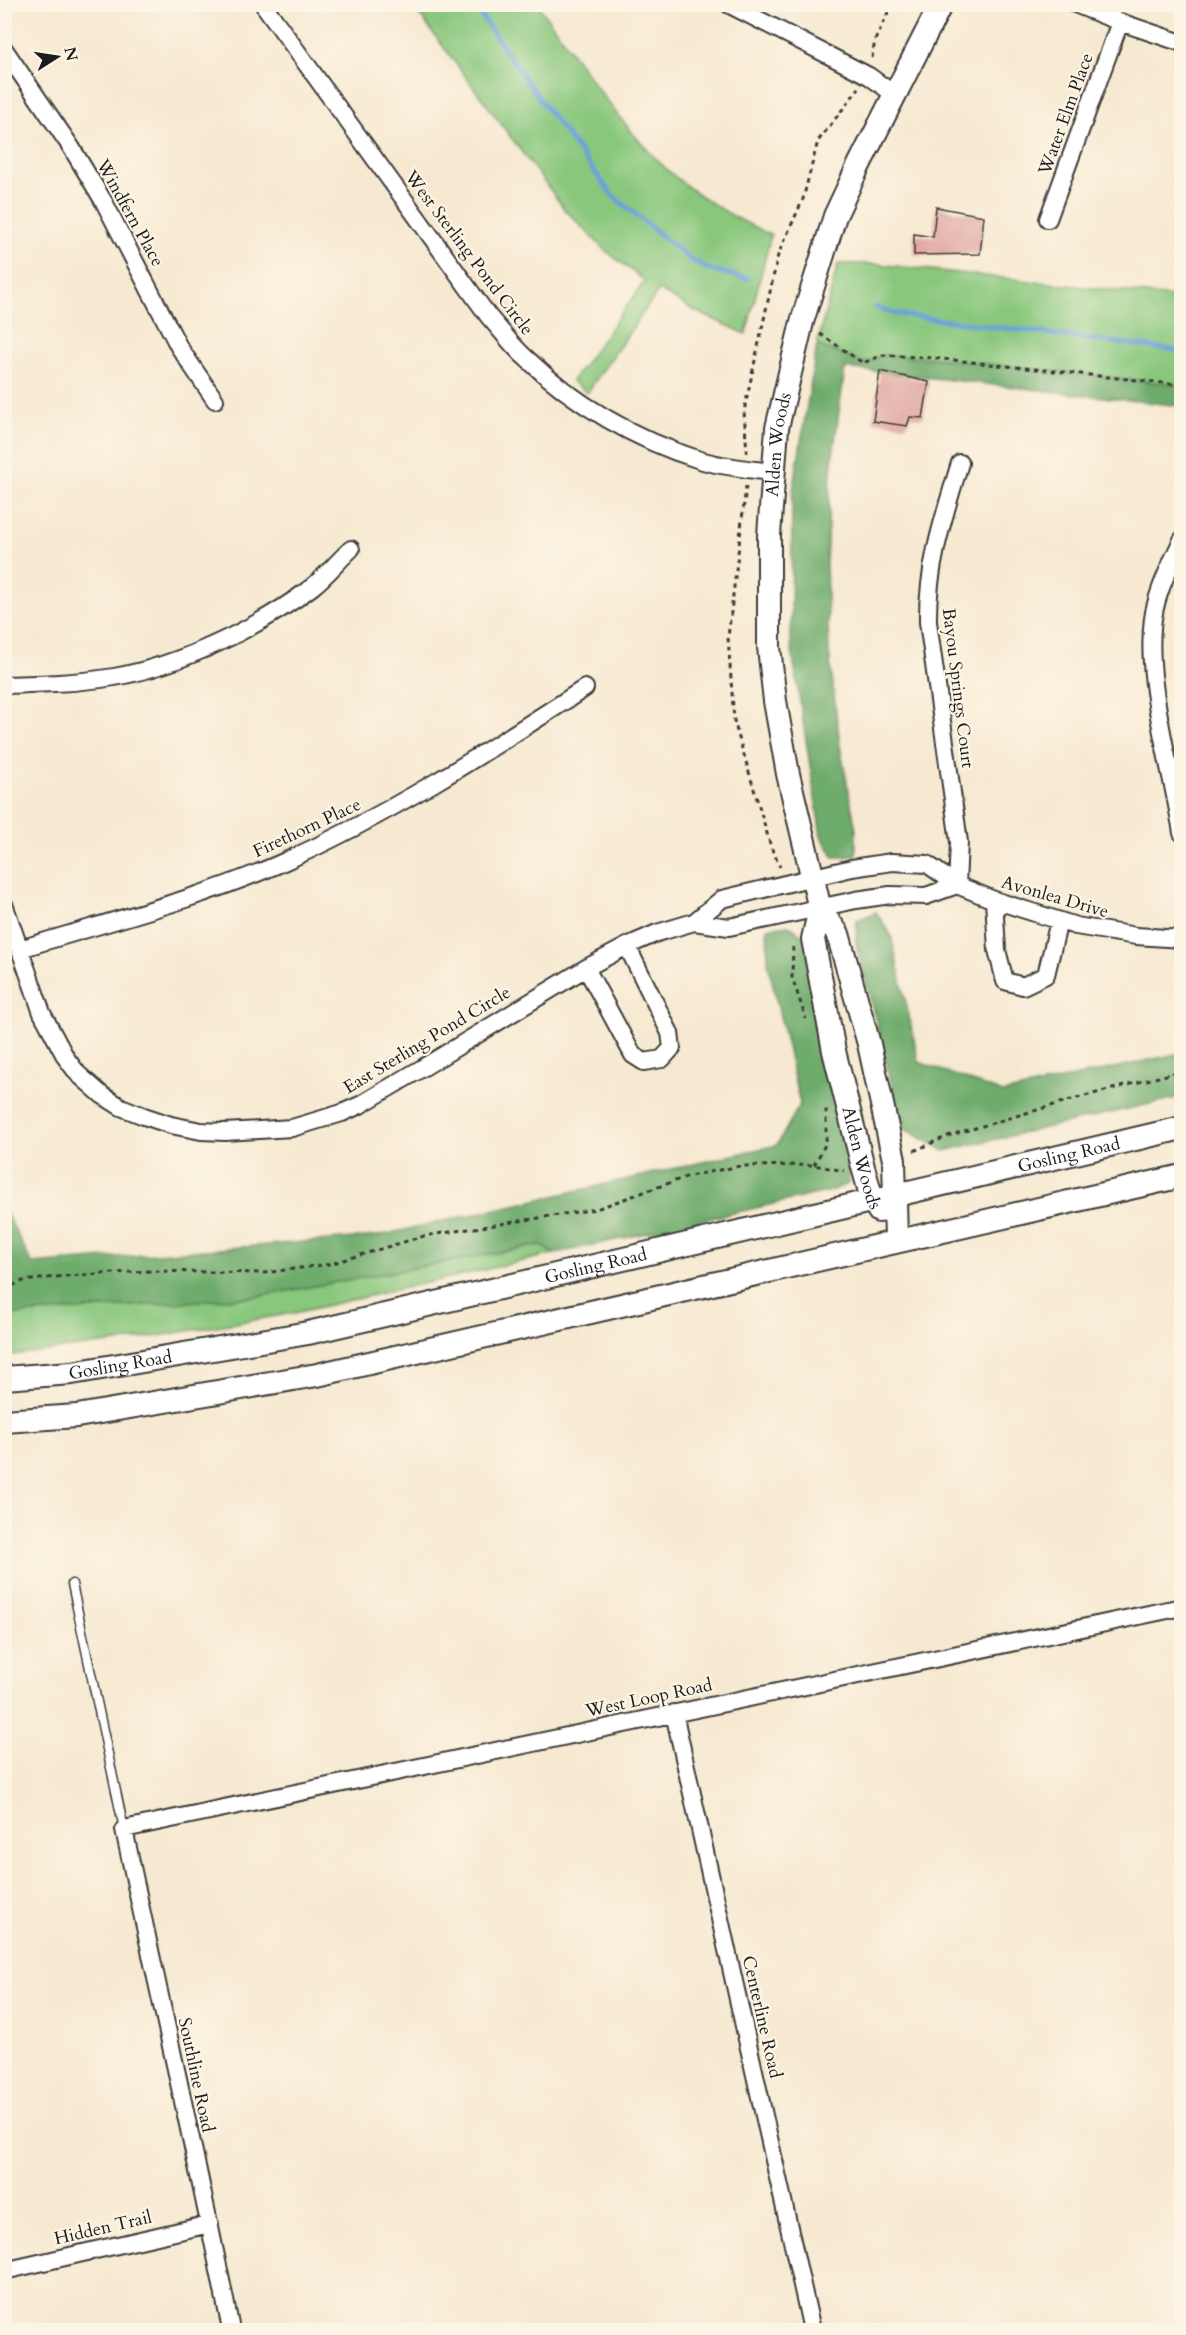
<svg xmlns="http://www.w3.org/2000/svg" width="1186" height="2335" viewBox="0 0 1186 2335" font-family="Cardo,serif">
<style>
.green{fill:#89c77d;stroke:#52724c;stroke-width:1.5}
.forest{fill:#6eac6c;stroke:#456444;stroke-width:1.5}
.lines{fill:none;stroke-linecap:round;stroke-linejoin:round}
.stream{stroke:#6aa0d8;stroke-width:5}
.building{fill:#e0a9a2}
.lane-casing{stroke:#3d3b37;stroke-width:11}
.street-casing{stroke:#3d3b37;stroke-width:20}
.secondary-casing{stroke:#3d3b37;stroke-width:26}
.path{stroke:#3d3b37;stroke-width:3;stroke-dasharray:4.5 4.5;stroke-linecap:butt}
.lane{stroke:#fff;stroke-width:8}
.street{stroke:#fff;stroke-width:16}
.secondary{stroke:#fff;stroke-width:22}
.labels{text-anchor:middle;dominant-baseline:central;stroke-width:4.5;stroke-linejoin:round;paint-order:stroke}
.street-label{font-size:18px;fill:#1c1c1c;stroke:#fcf5e5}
</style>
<rect width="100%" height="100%" fill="#fcf5e5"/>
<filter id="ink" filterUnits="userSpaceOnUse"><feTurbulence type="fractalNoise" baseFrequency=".0167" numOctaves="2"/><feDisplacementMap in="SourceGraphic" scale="12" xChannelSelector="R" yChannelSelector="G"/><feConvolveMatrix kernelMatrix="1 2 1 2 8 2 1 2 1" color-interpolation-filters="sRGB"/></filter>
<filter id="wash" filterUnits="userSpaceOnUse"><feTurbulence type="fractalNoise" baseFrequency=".008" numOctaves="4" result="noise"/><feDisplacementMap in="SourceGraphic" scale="24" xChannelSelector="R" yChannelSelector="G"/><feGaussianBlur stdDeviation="1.35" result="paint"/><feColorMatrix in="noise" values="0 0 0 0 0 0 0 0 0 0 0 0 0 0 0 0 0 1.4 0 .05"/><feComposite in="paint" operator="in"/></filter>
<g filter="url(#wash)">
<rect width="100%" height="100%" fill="#f7e9d1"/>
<path class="green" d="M412,5h126c38,52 74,109 119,155 32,33 73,56 114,75l-25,99 -49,-22 -38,-22 -72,103 -15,-12 73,-100 -39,-30 -40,-40z
M838,264h40l303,34v90l-321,-22 -43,-21z
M541,1245l13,9 -260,59 -160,27 -129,16 -1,-41 250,-18z"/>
<path class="forest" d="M817,345l46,18 20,-8 51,3 247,27v21l-336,-38 -14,102 -5,94 3,88 11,94 16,84v26l-22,1 -13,-21 -30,-191 1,-149z
M876,912l15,23 28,127 84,31 178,-40v44l-237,54 -41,-23 -47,-184 1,-24z
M788,925l16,11 48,229 -4,19 -18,7 -276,63 -13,-9 -287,52 -249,18 -1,-107 28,56 346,-28 399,-91 23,-41 -32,-140 -1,-36z"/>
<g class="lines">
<path class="stream" d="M473,4l70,100 70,92 74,61 21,12 40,10
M875,307l21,7 286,37"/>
</g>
<g id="blocks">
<path class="building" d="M936,207l48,9 -4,38 -66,1v-21l19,3z
M880,371l49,11 -6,36 -13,-1 -3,9 -34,-5z"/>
</g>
</g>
<g filter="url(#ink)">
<use href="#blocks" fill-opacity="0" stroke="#3d3b37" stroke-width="1.5"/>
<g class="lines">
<g class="lane-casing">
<path id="lane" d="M72,1584l52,245"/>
</g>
<g class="street-casing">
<path id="street" d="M263,4l226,313c12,13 23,29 37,41 48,46 110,82 174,102 22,7 49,9 72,12
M728,4l141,72 26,19
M1075,4l45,18 62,21
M4,49l67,98 33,55 75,145 36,53
M1048,219l72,-197
M1182,540c-9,19 -19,39 -25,60 -19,62 15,167 25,233
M4,685c37,-1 73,-2 110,-8 65,-11 146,-50 198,-90 14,-11 26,-26 39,-38
M957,885l2,-43 -31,-220c-1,-56 16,-106 32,-159
M994,900l3,50 8,31 18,5 23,-11 13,-54
M4,904l38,109 24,45 12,16 24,21 19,12 23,9 27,9 30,6 24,1 67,-4 50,-15 18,-8 69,-41 157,-96 41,-22 30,-13 37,-11 28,-23 130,-31 40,-6 35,2 30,21 37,15 82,26 60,10 46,3
M694,922l35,5 127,-27 34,-5 36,1 31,-11
M20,949c87,-27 176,-49 259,-85 110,-49 206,-111 306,-176
M586,968l47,87 11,7 18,-3 10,-11 -2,-15 -43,-87
M674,1713l138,617
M4,2271l206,-47
M231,2330c-33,-167 -72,-334 -107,-501l1058,-222"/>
</g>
<g class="secondary-casing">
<g id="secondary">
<path id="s1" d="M820,909l-7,30 21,112 29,116 9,32 7,12"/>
<path id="s2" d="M896,1240l-2,-80 -25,-116 -31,-110 -18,-25 -32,-135 -13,-73 -6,-54v-112l8,-107 25,-106 33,-106 23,-49 83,-163"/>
<path id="s3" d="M4,1378l68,-5 236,-40 874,-205"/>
<path d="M4,1421l73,-5 240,-41 865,-199"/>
</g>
</g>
<path class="path" d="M872,58l3,-18 17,-36
M820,334l43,29 20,-8 51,3 248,27
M747,453l-3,-42 34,-156 25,-56 15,-58 41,-53
M746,486l-18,151 6,84 37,126 9,20
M793,947l-1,30 14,42
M914,1151l34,-15 133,-39 101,-26
M814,1165l12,-22v-36
M4,1289l19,-8 41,-5 87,-5 113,2 66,-9 94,-28 172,-27 93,-33 51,-10 74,-1 30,6"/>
<use href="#lane" class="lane"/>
<use href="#street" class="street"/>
<use href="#secondary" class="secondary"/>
</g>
</g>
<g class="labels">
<g class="street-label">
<text transform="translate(1066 114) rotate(-70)">Water Elm Place</text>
<text transform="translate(130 213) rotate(61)">Windfern Place</text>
<text transform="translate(469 253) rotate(53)">West Sterling Pond Circle</text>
<text stroke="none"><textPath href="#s2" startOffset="814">Alden Woods</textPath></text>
<text transform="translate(958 688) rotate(83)">Bayou Springs Court</text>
<text transform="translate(307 828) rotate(-25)">Firethorn Place</text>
<text transform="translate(1055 897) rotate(16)">Avonlea Drive</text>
<text transform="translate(427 1040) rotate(-31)">East Sterling Pond Circle</text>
<text stroke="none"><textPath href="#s3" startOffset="1089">Gosling Road</textPath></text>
<text stroke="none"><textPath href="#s1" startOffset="255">Alden Woods</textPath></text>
<text stroke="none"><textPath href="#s3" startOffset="603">Gosling Road</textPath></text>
<text stroke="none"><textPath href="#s3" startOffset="117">Gosling Road</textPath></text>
<text transform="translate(649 1698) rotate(-12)">West Loop Road</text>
<text transform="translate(762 2017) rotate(77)">Centerline Road</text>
<text transform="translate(196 2075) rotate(78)">Southline Road</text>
<text transform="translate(103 2228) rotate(-13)">Hidden Trail</text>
</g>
</g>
<rect width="1186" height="2335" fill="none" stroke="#fcf5e5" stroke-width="24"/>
<g transform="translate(57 57) rotate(78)" stroke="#fcf5e5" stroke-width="4.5" paint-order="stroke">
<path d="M0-4.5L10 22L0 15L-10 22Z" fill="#1c1c1c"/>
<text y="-9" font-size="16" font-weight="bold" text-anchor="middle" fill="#1c1c1c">N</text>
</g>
</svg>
